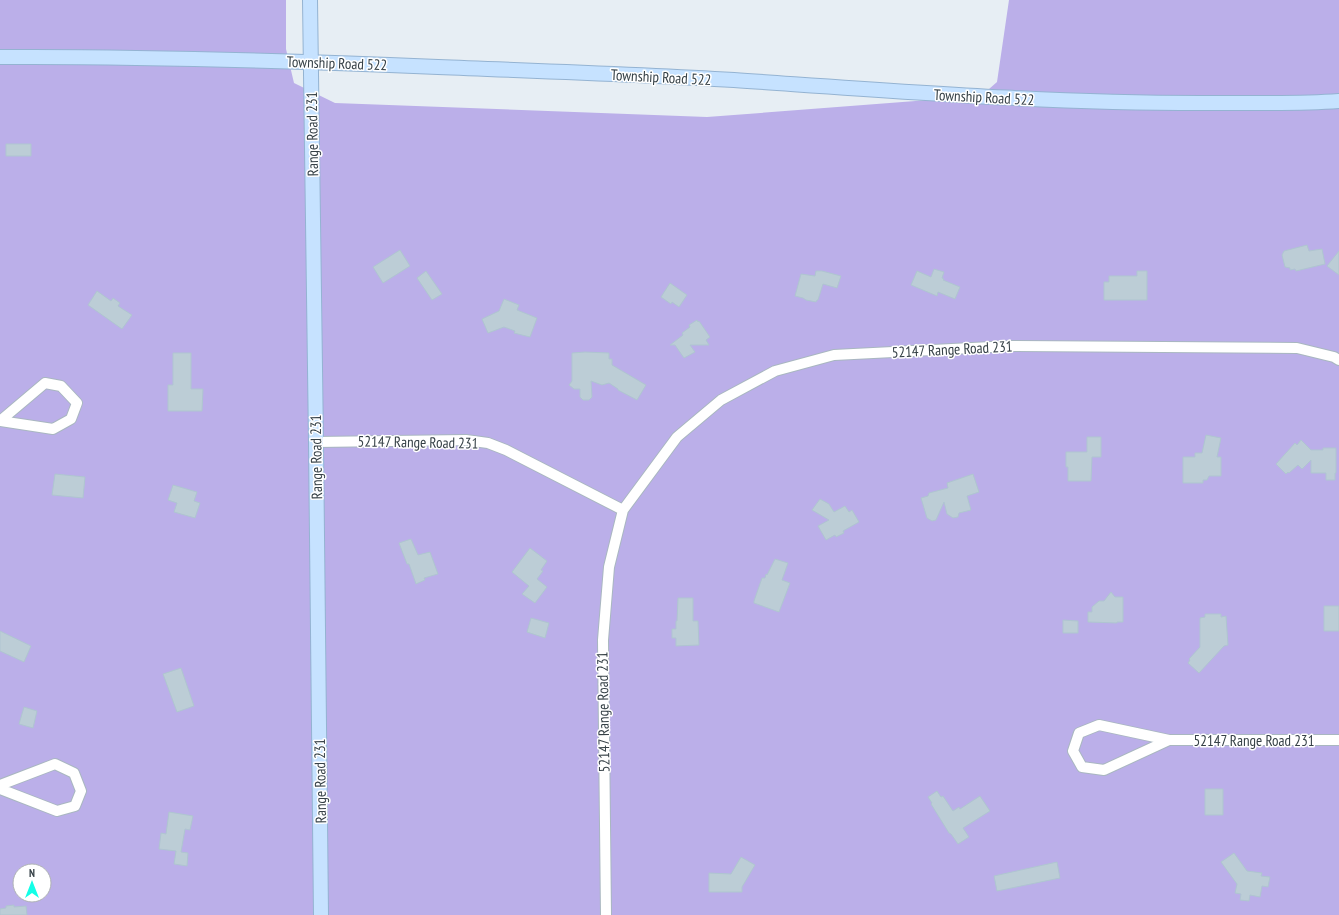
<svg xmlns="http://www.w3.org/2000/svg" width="1339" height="915" viewBox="0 0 1339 915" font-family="'PT Sans Narrow',sans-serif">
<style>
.green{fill:#bbafe9;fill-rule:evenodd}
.building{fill:#bccdd6;stroke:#afc5d1}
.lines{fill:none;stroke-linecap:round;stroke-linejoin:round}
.street-casing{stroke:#a9b7c0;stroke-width:12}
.secondary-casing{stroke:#94b3d2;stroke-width:16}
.street{stroke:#fff;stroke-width:10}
.secondary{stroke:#c6e2ff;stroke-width:14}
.labels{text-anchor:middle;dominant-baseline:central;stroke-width:3;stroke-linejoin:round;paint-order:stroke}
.street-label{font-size:15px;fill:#364147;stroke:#fff}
</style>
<rect width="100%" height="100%" fill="#e7eef4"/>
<path class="green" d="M0,0h286v49l8,34 41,20 372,14 274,-21 16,-14 12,-82h330v915h-1339zM20,871h24v24h-24z"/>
<path class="building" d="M6,144h25v12h-25z
M1307,245l2,6 13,-2 3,15 -29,7 -1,-2 -5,1v-2l-5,-1 -3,-12 2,-4z
M400,250l10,16 -27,17 -10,-16z
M1339,251v24l-12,-9z
M934,269l10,3 -2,6 2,1 -1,1 17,7 -5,12 -17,-7 -1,4 -26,-11 6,-14 14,6z
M426,271l16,23 -10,6 -15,-22z
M816,271h6l19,5 -4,12 -14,-4 -5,16h-1l-1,2 -10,-2 -3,-2 -8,-2 6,-22 14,2z
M1137,271h10v29h-43v-18h5v-6h28z
M670,283l17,12 -8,12 -7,-5 -1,2 -10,-7z
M97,291l14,10 2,-3 7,5 -2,3 14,9 -10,14 -34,-24z
M504,299l15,6 -2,5 20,8 -7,19 -16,-4 1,-2 -11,-4 -16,6 -6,-14 17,-8z
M697,320l1,2 1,-1 11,16 -4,3 3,5h-19l5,7 -11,6 -9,-13h-5l13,-10 -1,-2 8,-6 -1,-2z
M585,352l24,1v6h3v6l34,20 -9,15 -19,-10v-1l-9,-6 -7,2 -11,-4 1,16 -3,3h-6l-3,-3v-8h-6l-5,-4 3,-4v-28z
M173,353h18v36h12l-1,22h-34v-26h5z
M1206,435l15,3 -4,19h4v19h-12l-2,4h-4v3h-20v-26h12v-4h7z
M1087,437h14v20h-9l-1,24h-23v-14h-2v-15h21z
M1301,440l10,10h12v-2h13v25h-1v7h-9v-7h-15v-13l-9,9 -4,-4 -9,8 -1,-1 -2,2 -10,-10 19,-21 2,2z
M55,474l30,3 -2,21 -31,-3z
M973,474l6,18 -12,4 4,14 -12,3 -1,4 -5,1 -6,-4 -3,-12 -8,18 -4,1 -5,-3 -6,-20 7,-2 1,-3 19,-5 -1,-5z
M173,485l24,7 -3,9 6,2 -5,15 -21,-6 3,-9 -9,-3z
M820,499l9,5 5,8 11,-6 4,6 3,-2 7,12 -16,9 1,2 -8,4 -1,-2 -9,5 -8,-14 11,-6 -17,-10z
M411,539l7,16 12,-3 8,22 -14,4 1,2 -9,4 -7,-20h-2l-8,-21z
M530,548l17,13 -6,9 2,1 -6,8 10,8 -12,16 -13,-9 7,-8 -17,-14z
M775,559l13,4 -6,17 8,3 -11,29 -25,-9v-2l8,-23h3l1,-4 1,1z
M1111,592l4,5h8v25h-6v1l-29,-1v-10h4v-5l7,-6h5z
M678,598h15v23h5l1,24 -23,1v-8h-4v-9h4v-8h1z
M1324,606h15v25h-15z
M1205,614h16v3l5,-1 2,29 -4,1 -25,27 -11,-10 2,-3 -1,-1 11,-12v-29l5,-1z
M531,618l18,5 -4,15 -18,-6z
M1063,620l15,1v12h-15z
M0,631l31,15 -7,16 -24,-11z
M181,668l13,38 -17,6 -14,-38z
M24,707l13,4 -4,17 -14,-4z
M1205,789h18v26h-18z
M937,791l4,6 2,-1 10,15 6,-4 1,2 20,-13 10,15 -27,17 6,9 -11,7 -7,-10 -2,-1 -18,-29 1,-1 -4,-6z
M169,812l24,4 -3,14 -5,-1 -4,23 7,1 -1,13 -13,-2 2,-13 -17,-2 2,-16 5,1z
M1234,853l13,18 15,2 -1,3 9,1 -2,10 -6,-1 -2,11 -10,-2 -1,6 -9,-1 1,-6 -6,-1 2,-9 -16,-22z
M741,857l14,8 -13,22v5h-33v-19l22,1z
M1057,862l3,16 -63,13 -3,-15z
M14,905v2l12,-1 1,9h-27v-6l6,-1v-2z"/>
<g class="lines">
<g class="street-casing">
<path id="street" d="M0,421l45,-38 16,3 16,17 -6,16 -18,10 -53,-8
M316,442l150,-2 22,3 18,7 117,60
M1169,740l-65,30 -22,-3 -9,-16 6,-18 20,-8 70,15h170
M0,785l55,-21 19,9 7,18 -6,15 -18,5 -57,-22
M606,915l-3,-275 6,-73 14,-57 54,-73 44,-37 54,-29 59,-16 177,-9 286,2 37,9 5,3"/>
</g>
<g class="secondary-casing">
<path id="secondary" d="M310,0l6,442 5,473
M0,57c146,-1 292,4 438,10 98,4 197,7 296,13 161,11 322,24 484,23 40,0 81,1 121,-2"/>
</g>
<use href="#street" class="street"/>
<use href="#secondary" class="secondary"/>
</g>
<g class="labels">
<g class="street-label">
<text transform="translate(337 63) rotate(2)">Township Road 522</text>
<text transform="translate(661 77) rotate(3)">Township Road 522</text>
<text transform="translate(984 97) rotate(3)">Township Road 522</text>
<text transform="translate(312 134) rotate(-91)">Range Road 231</text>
<text transform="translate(952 349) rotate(-3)">52147 Range Road 231</text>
<text transform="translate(418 442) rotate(1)">52147 Range Road 231</text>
<text transform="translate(316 457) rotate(-91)">Range Road 231</text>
<text transform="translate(603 712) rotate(-91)">52147 Range Road 231</text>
<text x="1254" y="740">52147 Range Road 231</text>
<text transform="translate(320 781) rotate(-91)">Range Road 231</text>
</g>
</g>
<g transform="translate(32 883)"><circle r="19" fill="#ffffff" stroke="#afb3b5"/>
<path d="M0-3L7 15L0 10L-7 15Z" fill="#13ffe7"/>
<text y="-6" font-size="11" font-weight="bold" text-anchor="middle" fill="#364147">N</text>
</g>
</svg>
